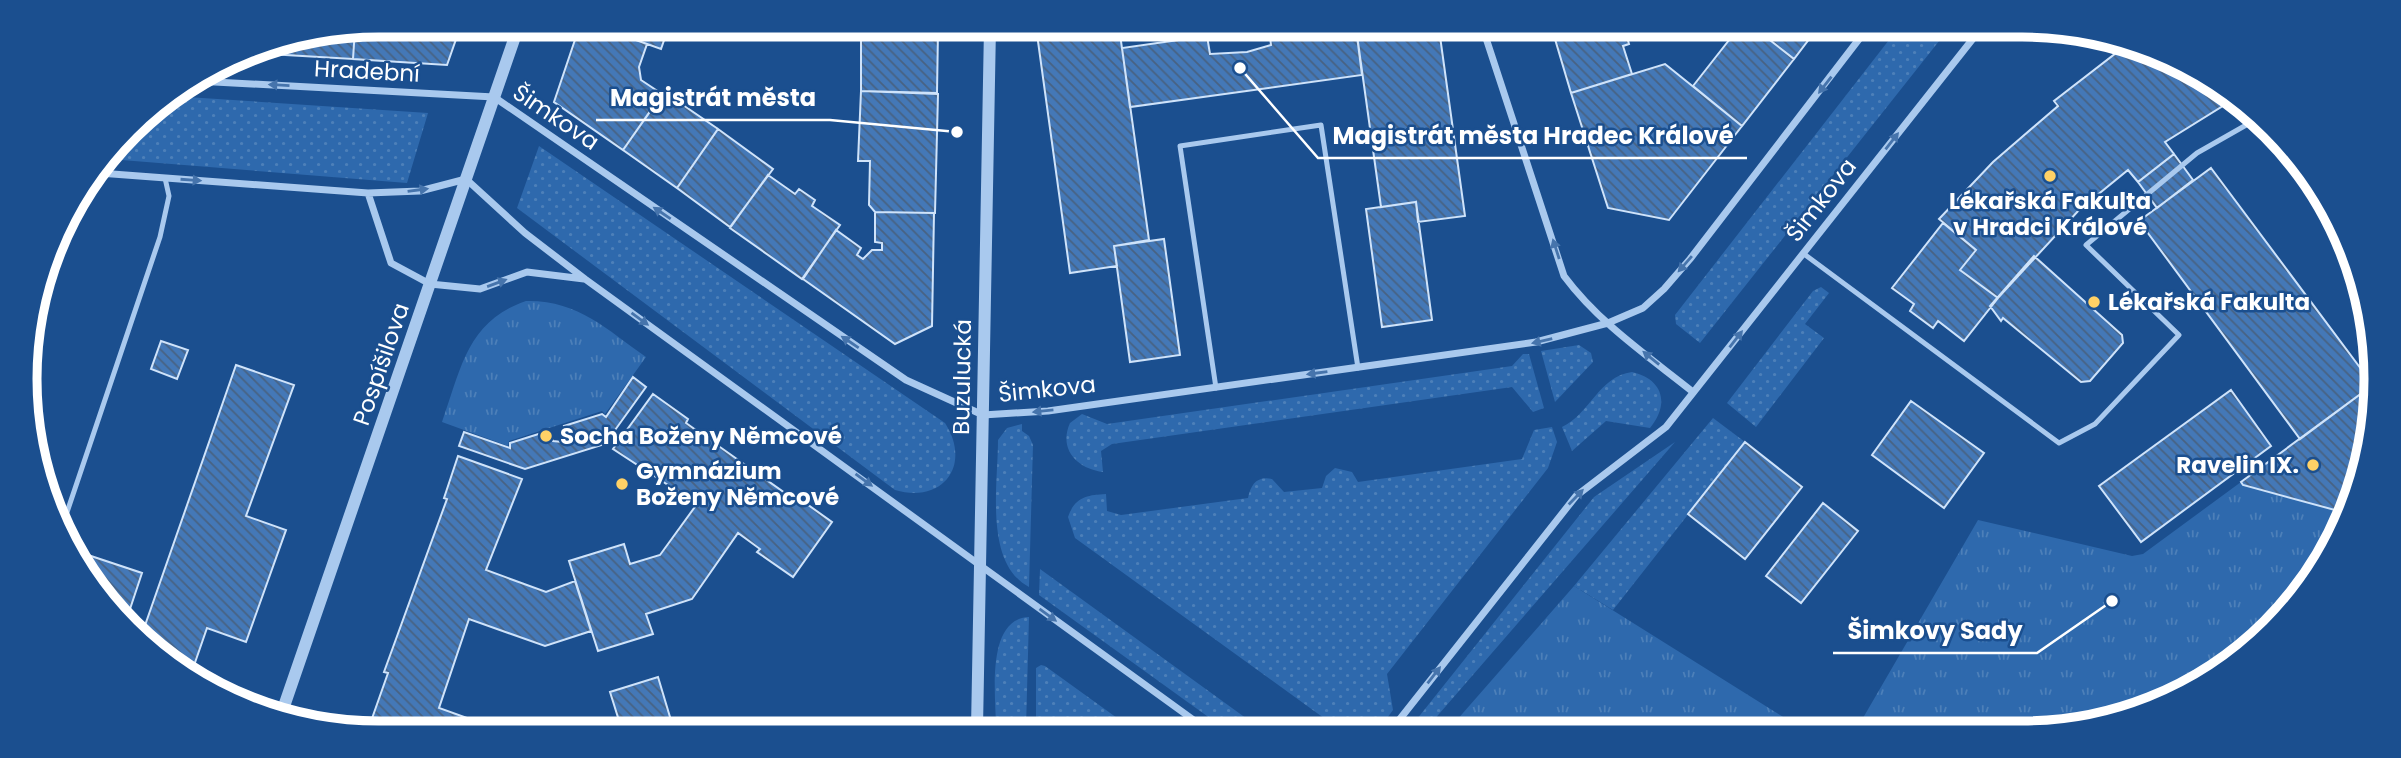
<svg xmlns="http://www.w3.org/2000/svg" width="2401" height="758" viewBox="0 0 2401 758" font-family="Poppins,sans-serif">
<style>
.grass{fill:url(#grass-dots)}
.park{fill:url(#park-tufts)}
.building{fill:url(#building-back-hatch);stroke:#cfe3fa;stroke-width:2}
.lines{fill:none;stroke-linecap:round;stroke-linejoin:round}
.service{stroke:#a9c9ee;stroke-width:5}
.minor{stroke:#a9c9ee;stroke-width:7}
.tertiary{stroke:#a9c9ee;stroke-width:12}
.oneway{fill:#4674ac}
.poi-dot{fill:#ffd166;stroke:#1b4f8f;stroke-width:2.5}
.labels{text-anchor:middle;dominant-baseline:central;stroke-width:5;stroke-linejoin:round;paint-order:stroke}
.street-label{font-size:23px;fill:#fff;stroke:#1b4f8f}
.poi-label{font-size:23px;font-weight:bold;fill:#fff;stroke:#1b4f8f;text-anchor:start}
.rim{fill:none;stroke:#fff;stroke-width:9}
.leader{fill:none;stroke:#fff;stroke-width:2.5}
.callout-dot{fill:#fff;stroke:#1b4f8f;stroke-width:2.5}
.callout-label{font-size:24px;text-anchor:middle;font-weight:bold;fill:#fff;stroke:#1b4f8f;stroke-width:5;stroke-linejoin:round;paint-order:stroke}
</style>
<defs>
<pattern id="grass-dots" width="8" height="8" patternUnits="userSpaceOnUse" patternTransform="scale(1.75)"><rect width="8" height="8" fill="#2e69ad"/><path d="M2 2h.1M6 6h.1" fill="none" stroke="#4d80b9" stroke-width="1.8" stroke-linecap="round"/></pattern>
<pattern id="park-tufts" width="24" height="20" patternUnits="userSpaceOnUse" patternTransform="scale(1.75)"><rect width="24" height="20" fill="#2e69ad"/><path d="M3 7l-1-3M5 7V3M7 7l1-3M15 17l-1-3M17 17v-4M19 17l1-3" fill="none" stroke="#4d80b9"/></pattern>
<pattern id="building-back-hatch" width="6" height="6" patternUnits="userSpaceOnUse" patternTransform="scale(1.75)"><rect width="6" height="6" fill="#4478b7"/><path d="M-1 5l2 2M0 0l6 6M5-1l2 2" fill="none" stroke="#486282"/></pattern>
</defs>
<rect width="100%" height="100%" fill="#1b4f8f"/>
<path class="grass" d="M1896,31h51l-247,312 -24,-19 -1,-9z
M171,96l257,17 -21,70 -298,-24 36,-46z
M539,146l406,277c27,42 -2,81 -50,67l-378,-282z
M1821,287l8,6 -24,31 19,14 -68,89 -29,-24 86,-112z
M1579,345l12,8 2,9 -38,40 -14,-51z
M1523,354h6l15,54 -11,4 -21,-25 -400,57 -11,7 2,21c-25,-3 -45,-22 -33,-49l12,-9 25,10 405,-58z
M1632,372c31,7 38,32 18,56l-44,-7 -34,30 -10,-24c28,-13 37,-51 70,-55z
M1713,418l32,24 -132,168 -39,-24z
M1022,424v7l7,5 4,9 -4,142c-45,-24 -31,-102 -31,-147l9,-12z
M1552,427l5,15 -9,26 -161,206 6,36 -14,19h-40l-264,-191 -7,-21c7,-20 19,-22 38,-23l1,17 14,4 127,-17c3,-14 9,-22 24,-19l12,13 38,-4 4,-12 9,-8 17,4 6,10 164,-23 12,-29z
M1675,442l-249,287h-17l185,-232z
M1040,569l221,160h-36l-186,-134z
M1029,617l-3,111h-30c0,-31 -11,-109 33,-111z
M1041,665l4,1 86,62h-95v-60z"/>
<path class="park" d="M526,301c52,-1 80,28 120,56l-41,57 -3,-3 -93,30 -1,5 -66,-24c19,-53 25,-101 84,-121z
M2241,482l105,31 -17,43 -73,89 -78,52 -109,33h-213l122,-210 154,36 11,-2z
M1574,586l230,144 -355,-1z"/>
<path class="building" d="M379,24l82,1 -14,40 -94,-6 2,-30z
M580,25h14l53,19 -8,23 2,13 21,14 -39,56 -69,-48z
M594,25l75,1 -8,23z
M873,26l65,1v4l-65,-2z
M1036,27h83l30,213 -35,6 3,20 -47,7z
M861,28l77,3 -1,62 -76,-2z
M1269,28h87l6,47 -232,32 -8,-59 85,-12 3,18 37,-2 24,-7z
M1356,28l83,1 26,187 -47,6 -2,-20 -35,5z
M355,29l-2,30 -84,-5 1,-8z
M1552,29l73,1 4,14 -6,2 9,28 -61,19z
M1737,30h20l37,29 -52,67 -49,-40z
M1757,30h59l-22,29z
M270,46l-1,8 -27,-1 2,-2z
M2134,49l85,35 15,15 -69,43 9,12 -36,28 -10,-12 -49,40 -81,88 -38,-28 16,-20 -37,-31 54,-57 65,-56 -4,-5 66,-51 4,5z
M1665,64l77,62 -73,94 -61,-12 -37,-115z
M861,91l77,3 -3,119 -60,-1 -6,-7 1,-44h-12z
M664,92l54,37 -41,59 -54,-38z
M718,129l55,40 -43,58 -53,-39z
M2174,154l19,26 -36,28 -19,-26z
M2211,168l159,213v6l-70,52 -161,-218z
M768,175l27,19 4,-5 16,11 -3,6 28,19 -38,54 -72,-51z
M1416,202l16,118 -50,7 -16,-118z
M875,212l59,1 -2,113 -37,18 -92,-65 33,-49 25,18 -4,7 6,4 9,-9h10v-7l-7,-1z
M1943,223l33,27 -16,20 38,28 -34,43 -26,-20 -5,7 -23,-17 4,-7 -22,-16z
M1164,239l16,116 -50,7 -16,-116z
M2034,256l88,79 1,8 -33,38 -9,1 -78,-64 -2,3 -11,-15z
M161,341l27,9 -11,29 -26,-10z
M236,365l58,20 -48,131 40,14 -40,112 -39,-14 -17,49 -8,-3 -40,-40z
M633,377l13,10 -41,57 -80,25 -66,-23 5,-14 46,16v-5l38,-12 5,10 9,1 5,-6 -3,-10 38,-12 4,3z
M2370,387v62l-24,64 -103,-28 -2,-3z
M2231,390l40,56 -130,96 -42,-56z
M653,394l35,25 -2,4 109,77 2,-3 35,25 -39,55 -36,-25 3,-3 -22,-16 -46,66 -46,15 7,20 -55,17 -29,-90 55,-17 6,20 30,-9 37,-51 -84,-55z
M1911,401l73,52 -40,55 -72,-53z
M1745,442l57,45 -57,72 -57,-45z
M458,456l64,23 -36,91 60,22 29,-11 16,50 -46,15 -76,-27 -30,89 53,19h-123l19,-54 -4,-1 63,-173 -3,-1z
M1823,503l35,28 -57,72 -35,-27z
M76,551l66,22 -12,36 -20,-7 -26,-26 -9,-21z
M658,677l15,50h-52l-11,-35z"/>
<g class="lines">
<path class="service" d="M1804,254l255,189 36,-19 84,-89 -93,-90 111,-92 58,-33
M1216,388l-36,-242 141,-21 37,243
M62,527l98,-290 9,-41 -4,-18"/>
<path class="minor" d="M1483,29l81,247c35,47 84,80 129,116
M196,81l298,16 412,283 77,35 65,-4 488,-69 72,-19 35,-15 21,-19 26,-30 176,-229
M99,173l269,20 52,-2 46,-12 59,54 60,46 621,450
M368,193l23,70 39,21 50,5 47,-17 57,7
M1392,729l184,-233 90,-69 313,-396"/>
<path class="tertiary" d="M281,715l238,-690
M977,728l13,-701"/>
</g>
<defs><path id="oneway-solid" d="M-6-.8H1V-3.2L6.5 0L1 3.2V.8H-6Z" transform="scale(1.75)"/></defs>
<g class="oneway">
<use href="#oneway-solid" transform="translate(279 85) rotate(-177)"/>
<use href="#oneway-solid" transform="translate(1825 85) rotate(128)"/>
<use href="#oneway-solid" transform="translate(1892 141) rotate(-52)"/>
<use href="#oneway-solid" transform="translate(191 180) rotate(4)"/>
<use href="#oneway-solid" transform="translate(418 190) rotate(-8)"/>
<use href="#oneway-solid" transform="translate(662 213) rotate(-146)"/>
<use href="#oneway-solid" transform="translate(1556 249) rotate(-108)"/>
<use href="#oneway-solid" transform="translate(1685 264) rotate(131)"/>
<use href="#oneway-solid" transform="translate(497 283) rotate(-20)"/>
<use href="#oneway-solid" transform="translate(640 319) rotate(36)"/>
<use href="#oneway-solid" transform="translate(1736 339) rotate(-52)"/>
<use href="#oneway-solid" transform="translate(1542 341) rotate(167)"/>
<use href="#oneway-solid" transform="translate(850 342) rotate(-146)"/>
<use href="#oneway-solid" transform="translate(1651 358) rotate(-141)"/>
<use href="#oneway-solid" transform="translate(1317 373) rotate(172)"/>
<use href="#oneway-solid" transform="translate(1043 411) rotate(174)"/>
<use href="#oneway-solid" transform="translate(864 480) rotate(36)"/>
<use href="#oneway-solid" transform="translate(1576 497) rotate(-46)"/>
<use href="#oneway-solid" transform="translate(1048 615) rotate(36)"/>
<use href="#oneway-solid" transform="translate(1434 675) rotate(-52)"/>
</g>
<g class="poi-dot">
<circle cx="2050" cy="176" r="7"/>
<circle cx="2094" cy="302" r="7"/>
<circle cx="546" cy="436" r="7"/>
<circle cx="2313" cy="465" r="7"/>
<circle cx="622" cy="484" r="7"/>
</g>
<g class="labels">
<g class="street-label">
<text transform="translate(367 71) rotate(3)">Hradební</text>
<text transform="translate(556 117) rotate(34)">Šimkova</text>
<text transform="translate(1821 200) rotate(-52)">Šimkova</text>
<text transform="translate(381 364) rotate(-71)">Pospíšilova</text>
<text transform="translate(962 377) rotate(-89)">Buzulucká</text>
<text transform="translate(1047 389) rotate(-6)">Šimkova</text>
</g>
<g class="poi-label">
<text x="2050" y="201" text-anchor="middle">Lékařská Fakulta<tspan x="2050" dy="26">v Hradci Králové</tspan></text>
<text x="2108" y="302">Lékařská Fakulta</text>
<text x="560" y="436">Socha Boženy Němcové</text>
<text x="2299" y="465" text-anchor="end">Ravelin IX.</text>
<text x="636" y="471">Gymnázium<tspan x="636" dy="26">Boženy Němcové</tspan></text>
</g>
</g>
<path d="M0 0H2401V758H0ZM379 37H2022A342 342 0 0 1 2364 379V379A342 342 0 0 1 2022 721H379A342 342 0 0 1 37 379V379A342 342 0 0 1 379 37Z" fill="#1b4f8f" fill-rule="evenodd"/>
<path class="rim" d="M379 37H2022A342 342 0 0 1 2364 379V379A342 342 0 0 1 2022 721H379A342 342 0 0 1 37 379V379A342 342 0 0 1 379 37Z"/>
<path class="leader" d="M957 132L830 120H596M1240 68L1318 158H1747M2112 601L2037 653H1833"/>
<g class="callout-dot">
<circle cx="957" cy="132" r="7"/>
<circle cx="1240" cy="68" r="7"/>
<circle cx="2112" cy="601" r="7"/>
</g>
<g class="callout-label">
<text x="713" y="106">Magistrát města</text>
<text x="1533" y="144">Magistrát města Hradec Králové</text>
<text x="1935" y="639">Šimkovy Sady</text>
</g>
</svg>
